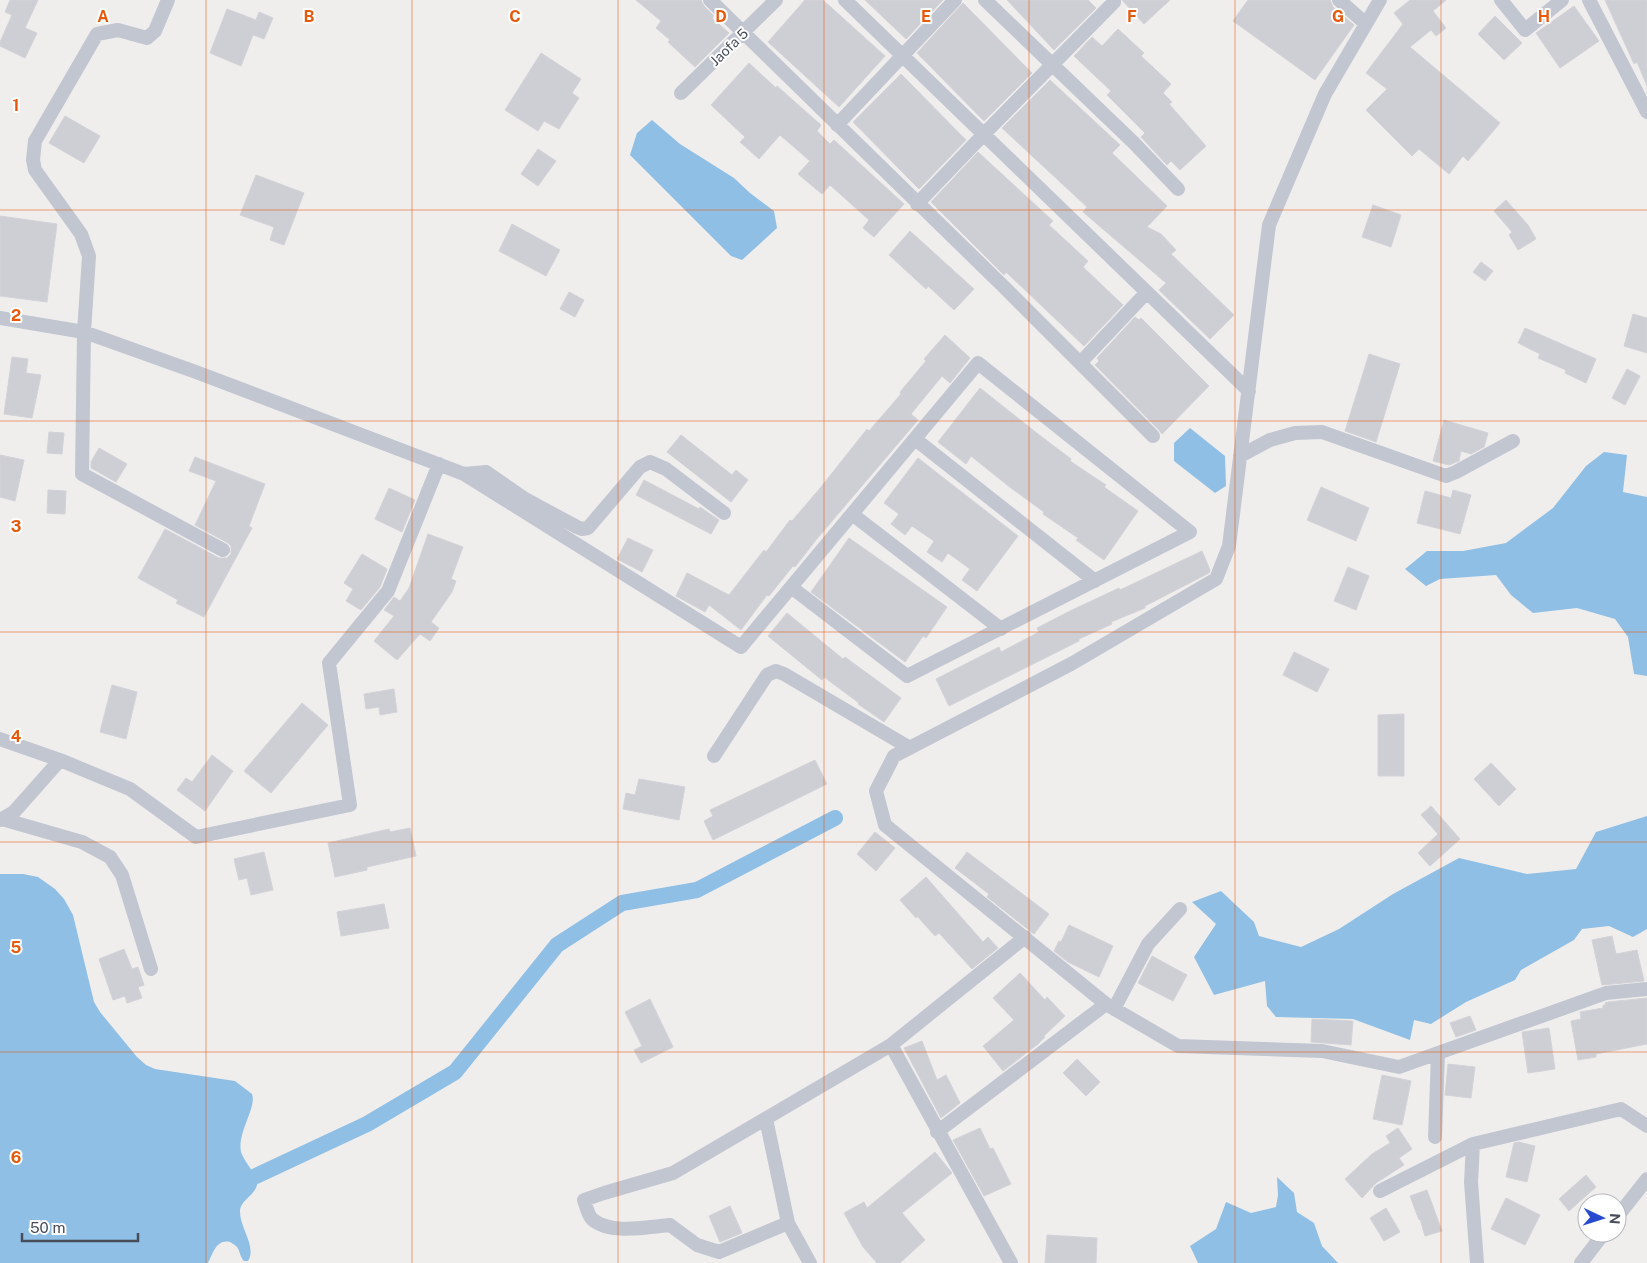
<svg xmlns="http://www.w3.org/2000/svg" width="1647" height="1263" viewBox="0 0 1647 1263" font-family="'Public Sans',sans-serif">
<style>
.water{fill:#8fbfe4}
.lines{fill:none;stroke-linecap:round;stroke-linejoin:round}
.canal{stroke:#8fbfe4;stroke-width:16}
.building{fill:#ceced5;stroke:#d2d2d8}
.minor{stroke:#c2c6d1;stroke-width:14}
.grid{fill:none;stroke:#e8590c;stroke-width:1;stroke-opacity:0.55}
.labels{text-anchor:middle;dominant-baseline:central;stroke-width:4;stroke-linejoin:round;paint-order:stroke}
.street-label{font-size:14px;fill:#474c59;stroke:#fff}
.grid-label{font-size:16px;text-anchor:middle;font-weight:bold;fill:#e8590c;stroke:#fff;stroke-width:4;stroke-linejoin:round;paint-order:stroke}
</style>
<rect width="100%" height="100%" fill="#f0eeed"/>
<path class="water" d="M652,120l28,24 54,34 16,15 24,18 3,17 -35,32 -11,-4 -101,-101 7,-22z
M1190,428l35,28 1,30 -11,7 -41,-32v-18z
M1604,452l23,3 -4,37 24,5v179l-13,-2 -6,-37 -13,-18 -38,-11 -44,5 -22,-18 -15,-20 -56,4 -14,7 -21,-17 22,-18h36l43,-8 47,-35 33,-42z
M1647,816v113l-14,8 -24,-11 -27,3 -8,11 -53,30 -6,10 -49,22 -35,22 -17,-4 -4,20 -57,-21 -77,-2 -9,-11 -2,-25 -51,14 -20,-38 22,-33 -24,-22 29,-11 33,31 5,14 42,11 38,-18 54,-35 66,-36 68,16 49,-5 20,-37z
M0,874h23l15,3 17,12 9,10 9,16 21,87 6,10 37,45 9,8 9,4 80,12 17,13c5,14 -15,38 -11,58 3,9 12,19 17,27 0,17 -18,19 -18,33 0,16 17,35 8,49h-4c-4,-4 -4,-10 -7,-14 -2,-2 -5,-4 -7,-5 -14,-3 -17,12 -22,21h-208z
M1277,1177l17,16 3,19 17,11 8,23 16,17h-140l-8,-17 26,-17 10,-27 25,11 25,-6 2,-12z"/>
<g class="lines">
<path class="canal" d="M256,1176l111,-52 88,-52 102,-127 65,-42 75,-13 138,-72"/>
</g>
<path class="building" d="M10,0h28l-13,28 12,5 -12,25 -25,-12v-4l12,-27 -7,-3z
M636,0h65l3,6 10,10 -2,2 17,15 -34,34 -27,-25 2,-2 -14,-12 5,-7z
M805,0h18l62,56 -46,51 -71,-65z
M865,0h78l-37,39z
M1007,0h81l8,8 -42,42z
M1122,0h48l-26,24z
M1248,0h82l3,7 21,18 -39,55 -82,-59z
M1410,0h36l-13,11 13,17 -10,8 -5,-6 -21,17 90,76 -32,38 -5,-5 -14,18 -30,-25 -7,7 -46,-46 21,-21 -21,-16 37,-49 -9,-11z
M1605,0h42v86l-10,-24 -3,2z
M963,3l69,70 -48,48 -67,-68z
M1574,6l25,35 -39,27 -24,-35z
M227,9l29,11 3,-8 14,6 -9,21 -11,-4 -12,31 -31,-13z
M1495,16l27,27 -18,17 -26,-26z
M1118,29l26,24 -3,3 30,28 -8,9 9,9 -3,2 37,42 -26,24 -9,-9 -4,4 -26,-28 4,-4 -38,-38 4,-4 -37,-35 18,-19 10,9z
M541,53l40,26 -9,14 7,5 -20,31 -15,-8 -6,10 -33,-21z
M749,63l27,25 1,-2 44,39 -4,6 13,13 4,-4 70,64 -30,33 -11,-9 6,-8 -39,-35 -8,9 -24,-20 12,-13 -30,-26 -21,24 -19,-17 5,-5 -34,-32z
M901,74l65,66 -47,49 -66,-67z
M1050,80l70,65 -8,8 55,53 -20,21 14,7 15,16 -5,4 63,61 -24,24 -51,-49 7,-7 -83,-71 4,-5 -85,-79z
M65,116l35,20 -16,27 -35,-20z
M538,149l18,12 -18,25 -17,-12z
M978,152l75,69 -4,4 39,36 -5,6 40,38 -39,41 -78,-74 -2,3 -73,-73z
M256,175l48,18 -20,52 -14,-5 4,-13 -34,-12z
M1506,200l22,25 8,14 -18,11 -9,-15 3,-3 -18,-21z
M1373,205l28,10 -10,32 -29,-10z
M0,216l57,8 -10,78 -47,-6z
M512,224l48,26 -14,26 -47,-25z
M910,231l64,58 -20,21 -26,-24 -2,3 -37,-34z
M1481,262l12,9 -8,10 -12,-9z
M569,292l15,8 -9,17 -15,-8z
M1633,314l14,4v35l-23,-7z
M1135,317l4,3 2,-2 68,68 -47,48 -3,-4 -64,-65 4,-4 -2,-3z
M1525,328l71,31 -10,24 -21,-10 1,-3 -28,-12 2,-4 -22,-11z
M945,335l25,23 -20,25 -8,-7 -31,38 7,6 -102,120 -21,27 -2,-1 -24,30 -2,-1 -26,35 -32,-25 -4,7 -29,-16 11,-23 42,22 35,-45 2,2 24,-32 2,1 29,-34 46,-58 2,2 32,-37 -1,-2 26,-31 -2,-2z
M1369,354l31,10 -24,78 -31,-11z
M12,357l16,2 -2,14 15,2 -9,43 -28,-4z
M1627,369l13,7 -15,29 -13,-7z
M980,388l58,46 33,25 -1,2 36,24 -2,2 34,24 -34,49 -28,-20 2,-2 -35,-24 1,-2 -33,-24 -40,-32 -5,8 -28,-22z
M1444,420l44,13 -4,14 -13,7 -10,-3 -2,10 -10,4 -16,-4z
M49,432l15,1 -2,21 -15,-1z
M681,435l51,40 4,-5 12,10 -17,22 -64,-50z
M99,448l28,16 -11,18 -25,-14v-6z
M0,455l24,5 -9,41 -15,-4z
M195,457l70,27 -16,42 3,2 -48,89 -28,-14 2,-3 -40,-22 27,-49 54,29h8l4,-4v-8l-3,-3 -33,-18 21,-44 -27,-10z
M918,458l100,78 -41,55 -15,-11 8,-11 -22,-16 -6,9 -15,-10 7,-11 -22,-15 -7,9 -14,-11 8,-10 -15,-11z
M644,480l55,29 1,-2 19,13 -8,14 -75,-39z
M1321,487l48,21 -13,33 -49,-21z
M389,488l26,12 -13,32 -27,-13z
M48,490l18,1 -1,23 -18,-1z
M1453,490l18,5 -11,39 -43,-11 8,-32 26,7z
M428,534l35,13 -12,32 5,2 -4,11 -21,30 8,6 -9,13 -10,-7 -23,26 -23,-19 20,-25 -10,-6 10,-13 6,4 9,-13z
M628,538l25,12 -11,22 -25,-13z
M849,538l98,69 -21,31 -3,-2 -18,26 -94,-70z
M1202,551l8,19 -1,3 -64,33v2l-34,14 1,2 -33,15v2l-130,65 -13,-27 63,-32 2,5 38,-20 -2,-4 33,-17 49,-23 1,2z
M362,554l25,15 -7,18 -19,23 -15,-9 7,-12 -9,-6z
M1348,567l21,9 -13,34 -22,-9z
M787,613l56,46 2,-2 56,41 -17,24 -26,-18 1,-1 -35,-26 -2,3 -54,-44z
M1294,652l35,17 -12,23 -34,-17z
M112,685l25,7 -11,47 -26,-7z
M394,689l3,23 -17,3 -1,-8 -13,2 -2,-15z
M302,703l26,22 -57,68 -27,-22z
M1404,714v62h-26v-61z
M212,755l21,16 -28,40 -28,-21 9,-12 6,4z
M815,760l12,24 -114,56 -9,-19 9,-5 -3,-6z
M1491,763l25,26 -17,17 -25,-27z
M639,779l46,8 -6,33 -56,-11 3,-16 9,2z
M1431,806l29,33 -30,27 -12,-13 20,-19 -17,-19z
M410,828l6,28 -49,11v3l-32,7 -7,-34 61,-14 1,3z
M875,832l20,16 -19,23 -19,-17z
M264,852l9,38 -22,5 -4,-17 -8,2 -5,-21z
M967,852l82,62 -15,20 -47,-37 2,-3 -34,-26z
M926,877l57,65 5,-5 10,11 -26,21 -33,-36 -4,3 -18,-20 -1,2 -16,-18z
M384,904l5,24 -48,8 -4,-24z
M1069,925l44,21 -14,31 -31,-15 -14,-11 5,-10 2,1z
M1612,936l4,18 21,-4 7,31 -42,4 -10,-45z
M124,949l8,20 6,-2 6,18 -6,2 4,11 -15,5 -2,-7 -12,4 -14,-41z
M1152,956l35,19 -14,26 -35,-18z
M1020,973l25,27 2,-3 18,19 -21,20 1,1 -7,7 -35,27 -20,-25 31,-26 -21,-22z
M1647,998v46l-51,10v3l-18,3 -7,-39 10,-2 -1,-7 23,-4v-3h3l-1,-2 3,-1z
M650,999l23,48 -32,16 -7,-13 8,-4 -17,-34z
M1470,1016l6,14 -20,7 -6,-14z
M1312,1019l41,2 -2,24 -40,-3z
M1549,1028l6,41 -27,4 -6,-41z
M922,1041l15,39 9,-5 14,28 -19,15 -37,-70z
M1077,1059l23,23 -14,14 -23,-23z
M1448,1064l27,3 -4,31 -26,-3z
M1382,1075l29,6 -9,44 -29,-6z
M980,1128l10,21 3,-1 18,36 -27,12 -31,-56z
M1398,1128l14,21 -13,9 5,7 -28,18 -14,15 -17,-19 27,-25 18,-11 -4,-7z
M1519,1142l16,4 -8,36 -21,-5 8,-34z
M935,1152l17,21 -50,40 23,27 -25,23h-23l-14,-16 -19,-34 20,-11 3,6z
M1586,1175l10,12 -27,24 -10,-12z
M1427,1190l15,41 -17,5 -5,-17 -1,1 -9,-24z
M1506,1198l34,17 -15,30 -34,-16z
M730,1206l12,27 -22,9 -11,-26z
M1386,1208l14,24 -16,9 -14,-23z
M1047,1235l50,3 -1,25h-51z"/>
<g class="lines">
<path class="minor" d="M168,0l-13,31 -8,7 -29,-8 -21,4 -62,107 -2,19 2,10 46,64 8,22 -5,76 -2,142 141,76
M710,0l292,285 151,151
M845,0l404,391
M985,0l149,143 44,46
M1339,0l27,24
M1380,0l-55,94 -56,131 -40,321 -13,33 -145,85 -177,92 -18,35 9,34 221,179 72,42 144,5 77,16 207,-74 41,-4
M1501,0l24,30 37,-30
M1589,0l58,112
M681,93l95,-93
M837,125l118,-125
M917,204l67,-70 130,-132 -1,-2
M0,318l84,14 112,40 268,102 277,173 237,-284 212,169 -283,144 -116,-89
M1080,363l67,-71
M915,439l180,142
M1240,456l30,-16 25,-7 27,-1 124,44 10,-4 57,-31
M464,474l22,-2 39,27 52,28 5,2 6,-1 52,-61 10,-5 16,7 58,44
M852,514l149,115
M0,739l60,21 70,29 66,48 154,-32 -21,-142 59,-72 51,-127
M714,756l53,-81 9,-4 8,3 126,74
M2,819l80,23 28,15 12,18 29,94
M0,820l14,-8 46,-52
M1114,1009l34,-65 32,-35
M891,1045l120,218
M766,1119l22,104 -69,29 -22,-7 -27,-20c-22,2 -60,10 -78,-6 -4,-4 -6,-13 -8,-19l20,-7 69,-20 218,-128 134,-108
M937,1132l169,-128
M1435,1137l3,-84
M1473,1144l-2,38 6,81
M1380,1191l93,-47 148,-35 26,17
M1617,1217l30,-38
M788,1223l22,40
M1581,1263l23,-30"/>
</g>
<path class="grid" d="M206,0v1263M412,0v1263M618,0v1263M824,0v1263M1029,0v1263M1235,0v1263M1441,0v1263M0,210h1647M0,421h1647M0,632h1647M0,842h1647M0,1052h1647"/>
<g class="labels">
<g class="street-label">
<text transform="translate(729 47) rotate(-44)">Jaofa 5</text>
</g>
</g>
<g class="grid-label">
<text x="103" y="22">A</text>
<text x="309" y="22">B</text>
<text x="515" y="22">C</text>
<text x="721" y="22">D</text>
<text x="926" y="22">E</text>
<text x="1132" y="22">F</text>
<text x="1338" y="22">G</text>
<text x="1544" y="22">H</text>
<text x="16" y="111">1</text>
<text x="16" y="321">2</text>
<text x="16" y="532">3</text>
<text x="16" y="742">4</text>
<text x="16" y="953">5</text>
<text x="16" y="1163">6</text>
</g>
<g transform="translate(1602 1218) rotate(94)"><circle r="24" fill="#ffffff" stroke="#b5b7bd"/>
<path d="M0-4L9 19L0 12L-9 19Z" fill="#284acf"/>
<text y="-8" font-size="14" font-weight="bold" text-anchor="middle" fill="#474c59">N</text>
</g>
<path d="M22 1233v8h116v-8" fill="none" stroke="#474c59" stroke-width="2.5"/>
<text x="30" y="1233" font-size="15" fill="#474c59" stroke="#ffffff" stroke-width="4" paint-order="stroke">50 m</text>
</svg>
